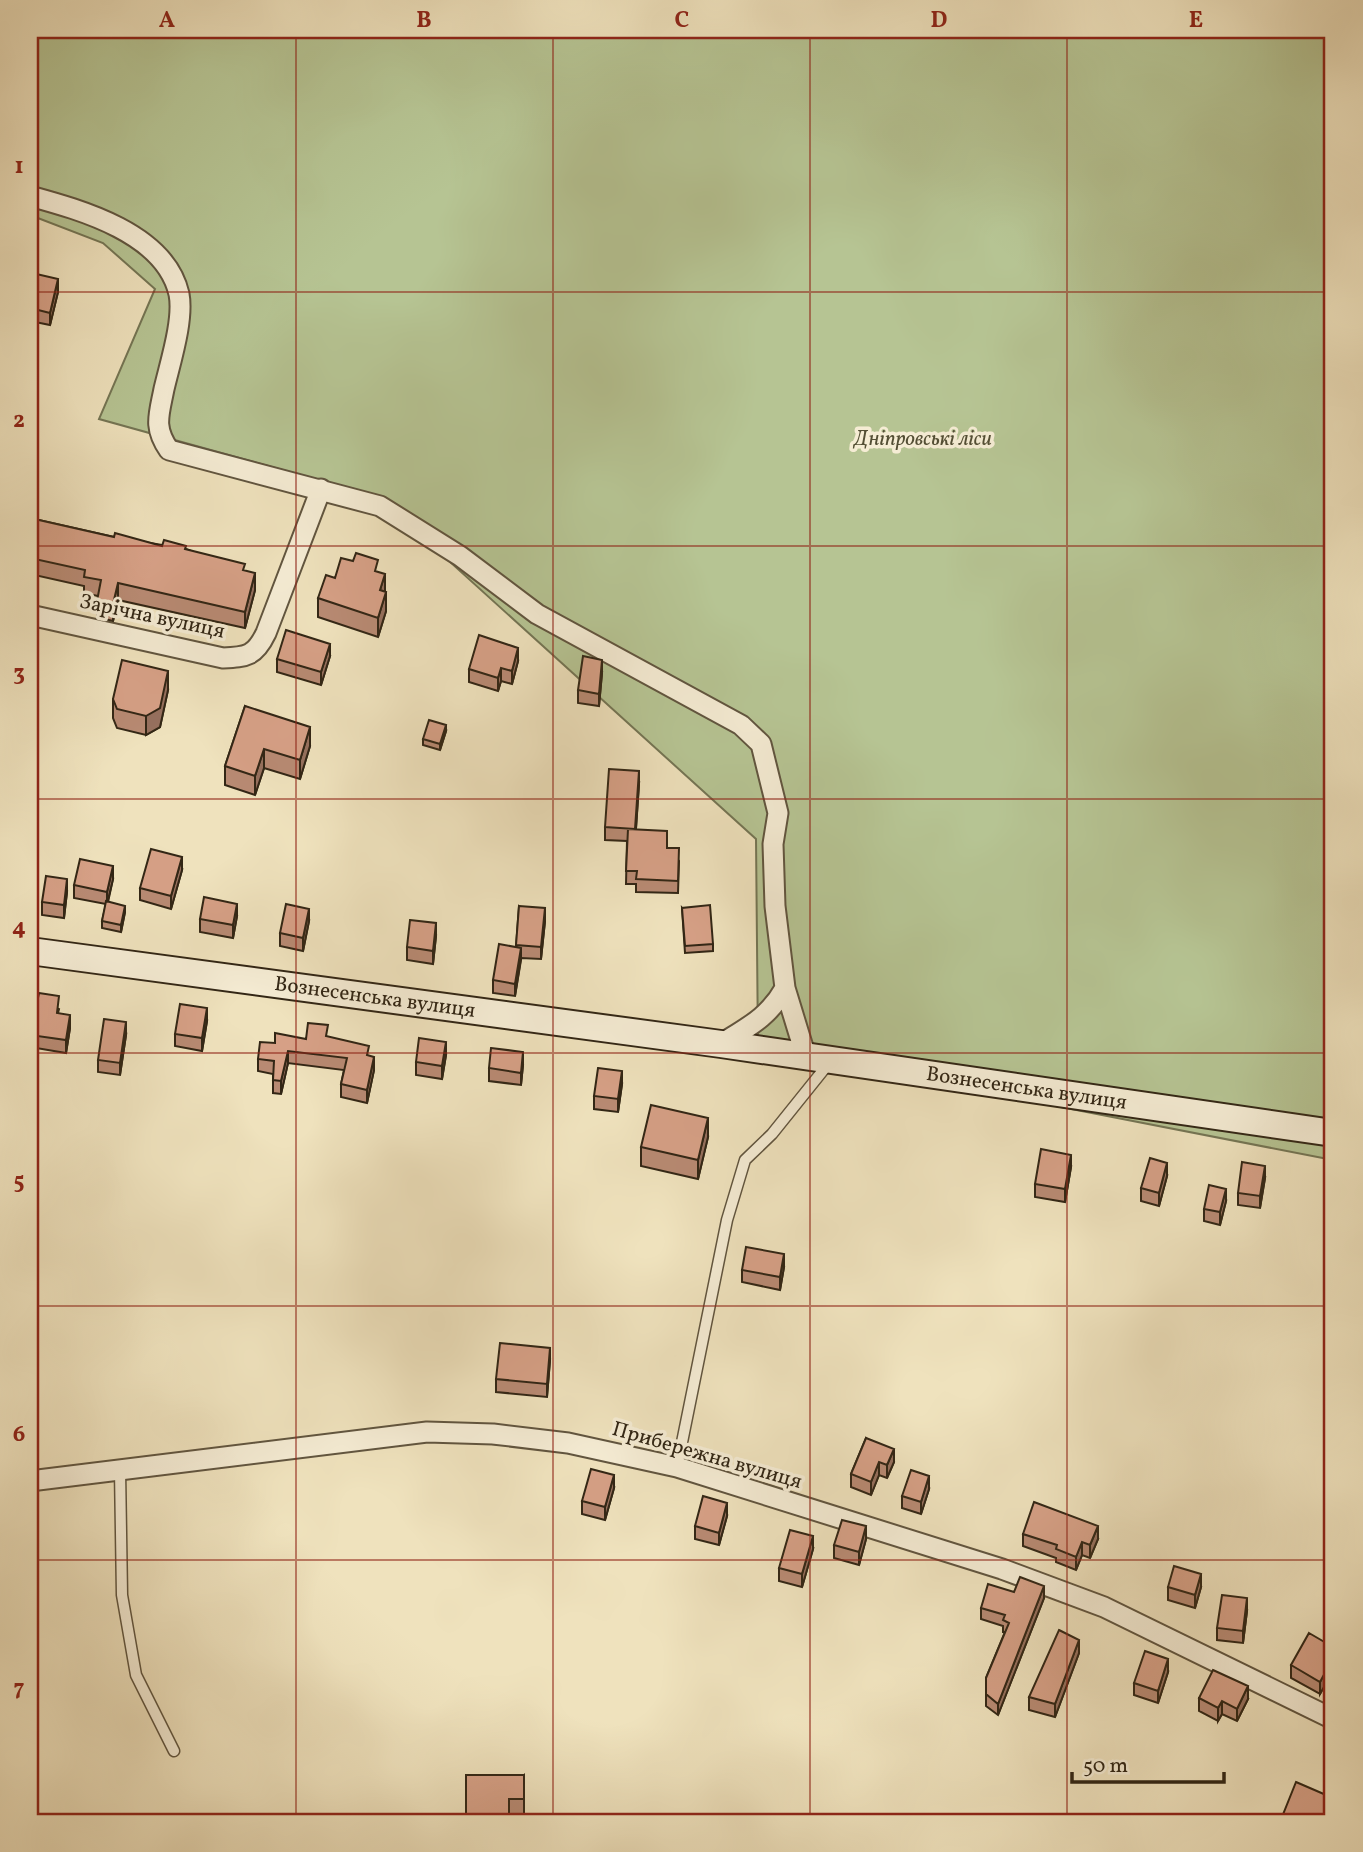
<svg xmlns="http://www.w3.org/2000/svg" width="1363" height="1852" viewBox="0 0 1363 1852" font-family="Vollkorn,serif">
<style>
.green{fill:#b6c493;stroke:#747554;stroke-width:2}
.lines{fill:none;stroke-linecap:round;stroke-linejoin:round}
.lane-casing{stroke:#61553f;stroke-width:13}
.street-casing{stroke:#61553f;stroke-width:23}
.secondary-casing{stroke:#322615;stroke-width:30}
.lane{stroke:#f5ecd4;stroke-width:10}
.street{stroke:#f5ecd4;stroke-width:19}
.secondary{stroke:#f5ecd4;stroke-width:26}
.wall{fill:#b88a73;stroke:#322615;stroke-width:2}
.shaded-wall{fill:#96705e;stroke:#322615;stroke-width:2}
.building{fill:#d6a086;stroke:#322615;stroke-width:2}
.grid{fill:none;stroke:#8f2418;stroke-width:2;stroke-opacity:0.55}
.labels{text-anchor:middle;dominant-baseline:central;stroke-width:7;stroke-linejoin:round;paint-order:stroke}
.park-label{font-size:21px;font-style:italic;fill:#534e34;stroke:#f5ecd4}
.street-label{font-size:21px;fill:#322615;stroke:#f5ecd4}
.neatline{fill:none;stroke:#8f2418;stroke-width:2.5}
.grid-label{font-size:23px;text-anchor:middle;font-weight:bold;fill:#8f2418}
</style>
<rect width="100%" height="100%" fill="#efe2bd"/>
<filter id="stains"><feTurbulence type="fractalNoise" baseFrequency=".00286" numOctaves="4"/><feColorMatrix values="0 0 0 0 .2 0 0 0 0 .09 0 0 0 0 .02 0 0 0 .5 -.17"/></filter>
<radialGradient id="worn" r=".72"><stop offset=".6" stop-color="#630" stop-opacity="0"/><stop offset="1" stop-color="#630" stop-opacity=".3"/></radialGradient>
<path class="green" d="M30,30h1303v1130l-575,-112 -2,-209 -360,-326 -63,-29 -234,-65 56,-130 -52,-46 -73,-28z"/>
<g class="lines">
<g class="lane-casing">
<path id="lane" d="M677,1467l50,-247 18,-60 27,-26 57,-71
M120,1470l2,125 14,80 38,76"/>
</g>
<g class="street-casing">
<path id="street" d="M30,196c51,14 135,37 149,98 5,26 -9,69 -15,95 -5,26 -11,38 5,61l211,56 80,50 77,58 204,111 20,19 17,69 -5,31 2,62 10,82 21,69
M30,615l193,43c24,-1 32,-2 43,-25l55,-144
M721,1044c27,-17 48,-27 64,-56
M30,1481l397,-49 66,2 75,9 109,24 325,102 102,38 229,112"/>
</g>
<g class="secondary-casing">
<g id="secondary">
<path id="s1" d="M30,951l691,93 612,89"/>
</g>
</g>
<use href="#lane" class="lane"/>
<use href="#street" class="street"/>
<use href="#secondary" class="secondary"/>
</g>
<path class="wall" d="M30,260l5,14 23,18 -8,33 -20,-4z
M30,518l84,19 72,12 59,22 10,19 -10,38 -127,-28 -5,21 -16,-4 1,-21 -14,-3v-7l-54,-12z
M378,572l7,19 1,20 -8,26 -60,-20v-19l17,-20z
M330,656l-9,29 -44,-13v-13z
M518,661l-6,23 -11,-3 -3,10 -29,-9v-13z
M602,673l-3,33 -21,-3v-13z
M168,690l-8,37 -14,8 -29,-7 -4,-10v-19z
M245,706l65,40 -10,33 -36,-11 -9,27 -30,-10v-19z
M446,731l-6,19 -17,-5v-6z
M639,784l-3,45 31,19 12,13 -1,32 -42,-1v-8h-10l1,-43 -22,-1v-13z
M182,870l-11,39 -31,-9v-12z
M113,879l-5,23 17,10 -4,20 -19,-4v-7l4,-17 -32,-6v-13z
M67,892l-3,26 -22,-3v-13z
M519,906l26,15 -4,38 -20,-1 -6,38 -22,-3v-13l23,-33z
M682,908l31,36v7l-28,2z
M237,916l-4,22 -33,-6v-13z
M309,921l-6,30 -23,-5v-13z
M436,936l-3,28 -26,-4v-13z
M30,997l29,12 -1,4 12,15 -4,25 -36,-6z
M207,1021l-5,30 -27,-5v-12z
M126,1035l-6,40 -22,-3v-12z
M328,1037l41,19 5,14 -7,33 -26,-6v-13l3,-14 -56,-7 -7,31 -8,-1v-19l-15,-3v-12l17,-16z
M446,1055l-4,24 -26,-4v-13z
M523,1065l-2,20 -32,-4v-13z
M622,1084l-4,28 -24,-3v-13z
M708,1137l-10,42 -57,-13v-19z
M1071,1167l-6,35 -30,-5v-13z
M1167,1176l-8,30 -18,-5v-13z
M1265,1178l-5,30 -22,-3v-12z
M1226,1201l-6,24 -16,-4v-12z
M784,1267l-4,23 -38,-8v-12z
M550,1360l-3,37 -51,-5v-13z
M866,1438l28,24 -7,16 -8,-3 -8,20 -20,-8v-13z
M614,1488l-9,32 -23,-6v-13z
M929,1489l-8,25 -19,-6v-12z
M727,1516l-8,29 -24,-6v-13z
M1023,1534l75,5 -8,19 -8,-3 -6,15 -20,-8v-4l-33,-12z
M866,1539l-7,26 -25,-7v-13z
M813,1549l-11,38 -23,-6v-13z
M1168,1587h33l-6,21 -27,-8z
M1014,1592l30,6 -46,117 -12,-9v-28l19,-46h-2v-6l-22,-7v-11z
M1247,1611l-4,32 -26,-3v-12z
M1333,1647v24l-13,23 -29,-16v-13z
M1079,1653l-24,64 -26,-7v-13z
M1168,1672l-10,31 -24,-8v-12z
M1199,1698l49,1 -11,22 -15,-7 -4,7 -19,-10z
M524,1775v40l-15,1 -43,6z"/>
<path class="shaded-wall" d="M58,279v13l-8,33v-12z
M255,573v17l-10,38v-16z
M385,574v19l-5,-3z
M118,583v17l-5,21v-17z
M386,592v19l-8,26v-19z
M330,644v12l-9,29v-13z
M518,648v13l-6,23v-13z
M602,660v13l-3,33v-12z
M501,668v13l-3,10v-13z
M168,671v19l-8,37 -14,8v-19z
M446,725v6l-6,19v-6z
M310,727v19l-10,33v-19z
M264,749v19l-9,27v-19z
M639,771v13l-4,58v-13z
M182,857v13l-11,39v-13z
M113,866v13l-6,25v-12z
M67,879v13l-3,26v-13z
M237,904v12l-4,22v-13z
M125,906v6l-4,20v-7z
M545,908v13l-4,38v-12z
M309,909v12l-6,30v-13z
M436,923v13l-3,28v-13z
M521,948v12l-6,36v-12z
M207,1008v13l-5,30v-13z
M70,1015v13l-4,25v-13z
M126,1022v13l-6,40v-12z
M446,1042v13l-4,24v-13z
M288,1051v12l-7,31v-13z
M523,1052v13l-2,20v-12z
M374,1057v13l-7,33v-13z
M622,1071v13l-4,28v-13z
M708,1118v19l-10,42v-19z
M1071,1155v12l-6,35v-13z
M1167,1163v13l-8,30v-13z
M1265,1166v12l-5,30v-12z
M1226,1189v12l-6,24v-13z
M784,1254v13l-4,23v-13z
M550,1348v12l-3,37v-13z
M894,1449v13l-7,16v-13z
M879,1462v13l-8,20v-13z
M614,1475v13l-9,32v-13z
M929,1476v13l-8,25v-12z
M727,1503v13l-8,29v-12z
M866,1526v13l-7,26v-13z
M1098,1526v13l-8,19v-13z
M813,1536v13l-11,38v-13z
M1082,1542v13l-6,15v-13z
M1201,1574v13l-6,21v-13z
M1044,1586v12l-46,117v-11z
M1247,1598v13l-4,32v-12z
M1079,1640v13l-24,64v-13z
M1333,1658v13l-13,23v-12z
M1168,1659v13l-10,31v-12z
M1248,1686v13l-11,22v-12z
M1222,1701v13l-4,7v-13z"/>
<path class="building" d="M30,260l5,1 -3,12 26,6 -8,34 -20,-5z
M30,518l84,19 1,-4 47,13 2,-6 22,6 -1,3 60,15 -2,6 12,3 -10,39 -127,-29 -5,21 -16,-3 4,-21 -17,-3 1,-7 -55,-12z
M356,553l22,7 -3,11 10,3 -5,16 6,2 -8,26 -60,-20 8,-23 9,3 6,-20 12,3z
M286,630l44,14 -9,28 -44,-13z
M479,635l39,13 -6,23 -11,-3 -3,10 -29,-9z
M583,656l19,4 -3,34 -21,-4z
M122,660l46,11 -8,37 -14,8 -29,-7 -4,-10z
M245,706l65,21 -10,33 -36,-11 -9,27 -30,-10z
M429,720l17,5 -6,19 -17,-5z
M609,769l30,2 -4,58 -30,-2z
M628,829l39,2v17h12l-1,33 -42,-2 1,-8h-11z
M151,849l31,8 -11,39 -31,-8z
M80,859l33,7 -6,26 -33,-7z
M46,876l21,3 -3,26 -22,-3z
M204,897l33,7 -4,21 -33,-6z
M106,901l19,5 -4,19 -19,-4z
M286,904l23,5 -6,29 -23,-5z
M710,905l3,39 -28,2 -3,-38z
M519,906l26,2 -4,39 -25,-2z
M410,920l26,3 -3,28 -26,-4z
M499,944l22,4 -6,36 -22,-4z
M39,993l20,3 -2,17 13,2 -4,25 -36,-5v-38l8,1z
M180,1004l27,4 -5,30 -27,-4z
M104,1019l22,3 -6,41 -22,-3z
M308,1023l20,2 -2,11 43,10 -2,9 7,2 -7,33 -26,-6 6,-26 -59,-7 -7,30 -8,-1 1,-19 -16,-2 2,-17 15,1v-10l31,6z
M419,1038l27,4 -4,24 -26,-4z
M491,1048l32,4 -2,21 -32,-5z
M598,1068l24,3 -4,28 -24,-3z
M651,1105l57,13 -10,42 -57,-13z
M1041,1149l30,6 -6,34 -30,-5z
M1150,1158l17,5 -8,30 -18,-5z
M1242,1162l23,4 -5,30 -22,-3z
M1209,1185l17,4 -6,23 -16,-3z
M746,1247l38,7 -4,23 -38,-7z
M500,1343l50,5 -3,36 -51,-5z
M866,1438l28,11 -7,16 -8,-3 -8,20 -20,-8z
M591,1469l23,6 -9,32 -23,-6z
M911,1470l18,6 -8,26 -19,-6z
M703,1496l24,7 -8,30 -24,-7z
M1034,1502l64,24 -8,19 -8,-3 -6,15 -20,-8 1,-4 -34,-11z
M842,1520l24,6 -7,26 -25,-7z
M790,1530l23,6 -11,38 -23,-6z
M1174,1566l27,8 -6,21 -27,-8z
M1020,1577l24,9 -46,118 -12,-10v-16l23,-55 -6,-3 2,-5 -24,-7 7,-24 26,8z
M1222,1595l25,3 -4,33 -26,-3z
M1059,1630l20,10 -24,64 -26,-7z
M1309,1633l24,14v11l-13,24 -29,-17z
M1145,1651l23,8 -10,32 -24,-8z
M1213,1670l35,16 -11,23 -15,-8 -4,7 -19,-10z
M466,1775h58v24h-15v23h-43z
M1296,1782l37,16v24h-53z"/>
<path class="grid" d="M296,30v1792M553,30v1792M810,30v1792M1067,30v1792M30,292h1303M30,546h1303M30,799h1303M30,1053h1303M30,1306h1303M30,1560h1303"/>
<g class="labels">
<g class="park-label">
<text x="923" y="439">Дніпровські ліси</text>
</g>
<g class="street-label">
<text transform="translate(152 617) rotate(12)">Зарічна вулиця</text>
<text stroke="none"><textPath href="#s1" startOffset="348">Вознесенська вулиця</textPath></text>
<text stroke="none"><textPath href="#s1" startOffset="1006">Вознесенська вулиця</textPath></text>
<text transform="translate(707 1456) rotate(16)">Прибережна вулиця</text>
</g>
</g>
<rect width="1363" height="1852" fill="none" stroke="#efe2bd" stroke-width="77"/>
<path d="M1072 1772v10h152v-10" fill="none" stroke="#322615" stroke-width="3.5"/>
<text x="1083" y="1772" font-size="21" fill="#322615" stroke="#f5ecd4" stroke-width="5" paint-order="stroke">50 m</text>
<rect x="38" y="38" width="1286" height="1776" class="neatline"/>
<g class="grid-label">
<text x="167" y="27">A</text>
<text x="424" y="27">B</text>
<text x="682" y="27">C</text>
<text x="939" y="27">D</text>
<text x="1196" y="27">E</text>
<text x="19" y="173">1</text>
<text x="19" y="427">2</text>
<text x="19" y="680">3</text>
<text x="19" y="934">4</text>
<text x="19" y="1188">5</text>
<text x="19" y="1441">6</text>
<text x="19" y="1695">7</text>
</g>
<rect width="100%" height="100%" filter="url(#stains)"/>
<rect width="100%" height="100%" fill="url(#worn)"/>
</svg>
